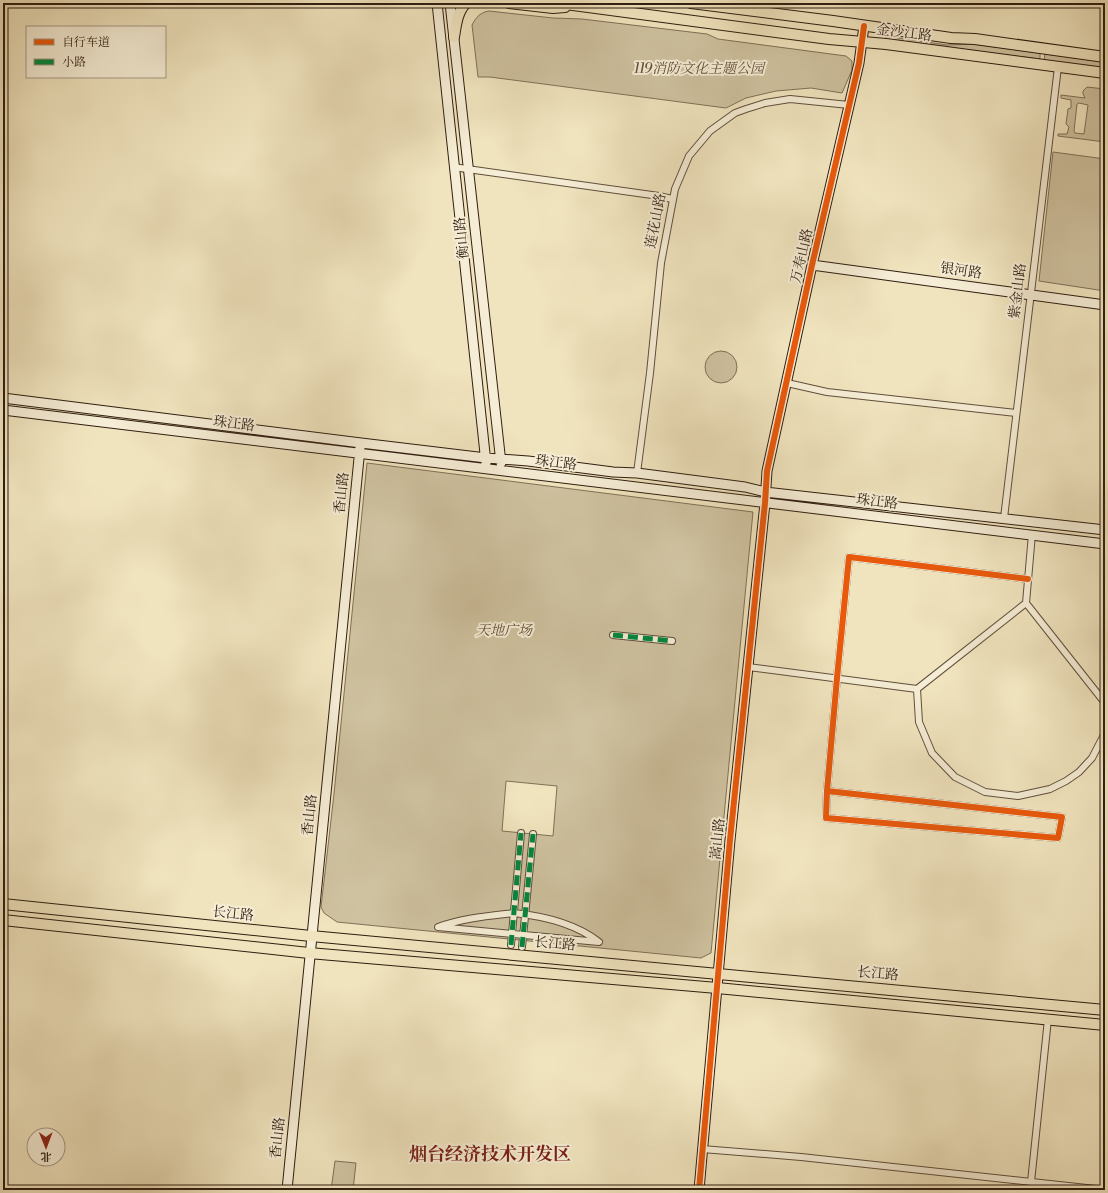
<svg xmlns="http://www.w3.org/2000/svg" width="1108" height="1193" viewBox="0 0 1108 1193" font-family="'Libre Bodoni','Noto Serif SC',serif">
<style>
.green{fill:#cfc2a0;stroke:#807058;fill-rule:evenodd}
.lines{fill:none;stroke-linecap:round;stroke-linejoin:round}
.street-casing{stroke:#604f3c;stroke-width:8}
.secondary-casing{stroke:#301d10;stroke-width:11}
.primary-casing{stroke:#301d10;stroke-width:12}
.street{stroke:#f5edd5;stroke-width:6}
.secondary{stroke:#f5edd5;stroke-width:9}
.primary{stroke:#f0e4be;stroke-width:10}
.quiet{stroke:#00873e;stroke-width:5;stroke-dasharray:10 5;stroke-linecap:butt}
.cycleway-casing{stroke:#f5edd5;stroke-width:8}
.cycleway{stroke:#e8590c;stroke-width:6}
.labels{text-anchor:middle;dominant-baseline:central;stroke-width:4;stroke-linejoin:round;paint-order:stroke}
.street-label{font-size:14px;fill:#301d10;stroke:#f5edd5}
.park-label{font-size:14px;font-style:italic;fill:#604f3b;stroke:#f5edd5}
.district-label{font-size:18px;font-weight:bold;fill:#7a1f14;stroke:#f5edd5}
</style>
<rect width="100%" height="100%" fill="#f0e4be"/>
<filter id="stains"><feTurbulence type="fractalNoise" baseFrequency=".005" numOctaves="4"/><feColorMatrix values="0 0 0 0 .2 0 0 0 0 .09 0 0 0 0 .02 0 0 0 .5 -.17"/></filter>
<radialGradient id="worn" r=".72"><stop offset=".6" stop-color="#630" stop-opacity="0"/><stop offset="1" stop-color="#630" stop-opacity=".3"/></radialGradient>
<path class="green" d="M489,11l64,7 29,1 125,15 11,5 128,17 6,5v9l-10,23 -31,-5 -35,3 -30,7 -20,10 -236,-31h-12l-6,-52c4,-8 9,-13 17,-14z
M886,36l61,9 25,-1 68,9v6l-155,-19z
M1045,54l60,8v7l-61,-9z
M1087,87l18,2v53l-47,-6v-2h9l2,-7 -3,-3 2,-15 3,-1v-8l-10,-2v-3l24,3 -2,-4v-3zM1079,103l9,2 -4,29 -9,-1 -1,-2 3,-27z
M1053,152l52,7v132l-66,-10z
M705 367a16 16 0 1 1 32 0a16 16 0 1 1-32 0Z
M367,463l386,49 -42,441 -10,5 -364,-36 -13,-9 -3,-6 13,-113zM506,781l51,5 -4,50 -51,-5z
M335,1161l21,2 -3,27h-22z
M626,1186l21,2v2h-21z"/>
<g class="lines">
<g class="street-casing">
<path id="street" d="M453,167l206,29 13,3
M787,383l40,9 189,21
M637,473l13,-100 11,-110 14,-74 14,-33 21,-25 25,-18 11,-4 19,-6 25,-4 59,6
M1004,518l54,-451
M1032,534l-6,69 79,100
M1026,603l-109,86 2,33 13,31 23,24 30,15 33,4 32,-7 16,-8 13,-9 13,-14 13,-25
M613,635l59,6
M748,667l169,22
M827,791l-1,27 232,20 4,-21 -235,-26 10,-113 12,-121 179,22
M514,913c29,3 62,11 85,29l-161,-15c25,-9 50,-11 76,-14z
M511,945l10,-112
M522,947l11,-113
M702,1149l99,8 304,33
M1031,1182l17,-163"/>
</g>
<g class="secondary-casing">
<path id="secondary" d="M437,3l49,460
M450,3l51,460
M812,265l293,40
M3,398l358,45 125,15 42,3 85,11 24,1 108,14 20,5 340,38
M3,410l1102,134
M287,1190l73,-742
M699,1190l31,-350 35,-337 2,-32 45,-206 47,-202 5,-37"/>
</g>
<g class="primary-casing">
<path id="primary" d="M509,3l44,5 12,-1
M558,3l271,36 57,5 219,29
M691,3l142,18 118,17 24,1 130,18
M454,37c2,-12 3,-25 12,-34
M3,904l308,32 794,74
M3,920l306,33 408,35 388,37"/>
</g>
<use href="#street" class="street"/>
<use href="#secondary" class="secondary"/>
<use href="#primary" class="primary"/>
<path class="quiet" d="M613,635l59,6
M511,945l10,-112
M522,947l11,-113"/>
<g class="cycleway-casing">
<path id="cycleway" d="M827,791l-1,27 232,20 4,-21 -235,-26 10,-113 12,-121 179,22
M699,1190l31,-350 35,-337 2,-32 45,-206 47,-202 5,-37"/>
</g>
<use href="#cycleway" class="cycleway"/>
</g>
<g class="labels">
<g class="street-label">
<text transform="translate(904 33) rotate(7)">金沙江路</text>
<text transform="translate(656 221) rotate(-79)">莲花山路</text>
<text transform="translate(462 238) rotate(-96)">衡山路</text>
<text transform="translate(802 256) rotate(-77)">万寿山路</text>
<text transform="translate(961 271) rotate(8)">银河路</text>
<text transform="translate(1018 291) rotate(-83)">紫金山路</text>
<text transform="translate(234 424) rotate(7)">珠江路</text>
<text transform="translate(556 463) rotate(7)">珠江路</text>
<text transform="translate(342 493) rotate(-84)">香山路</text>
<text transform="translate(877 502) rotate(7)">珠江路</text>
<text transform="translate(310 815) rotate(-84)">香山路</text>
<text transform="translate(718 839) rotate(-84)">嵩山路</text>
<text transform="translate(233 914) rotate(6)">长江路</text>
<text transform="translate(555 944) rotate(5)">长江路</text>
<text transform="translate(878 974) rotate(5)">长江路</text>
<text transform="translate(278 1138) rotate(-84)">香山路</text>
</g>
<g class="park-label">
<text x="699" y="69">119消防文化主题公园</text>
<text x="504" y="631">天地广场</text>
</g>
<g class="district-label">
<text x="490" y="1154">烟台经济技术开发区</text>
</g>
</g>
<rect width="1108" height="1193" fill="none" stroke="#f0e4be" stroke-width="16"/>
<rect x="4" y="4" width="1100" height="1185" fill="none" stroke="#301d10" stroke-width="2"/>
<rect x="8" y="8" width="1092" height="1177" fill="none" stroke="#301d10"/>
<rect x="26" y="26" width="140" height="52" fill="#f5edd5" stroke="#a69a86"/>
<rect x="34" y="39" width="20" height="6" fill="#e8590c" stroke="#a69a86"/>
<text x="62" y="46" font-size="12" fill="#301d10">自行车道</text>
<rect x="34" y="59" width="20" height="6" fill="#00873e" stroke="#a69a86"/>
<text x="62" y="66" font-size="12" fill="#301d10">小路</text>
<g transform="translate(46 1147) rotate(179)"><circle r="19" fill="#f5edd5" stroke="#a69a86"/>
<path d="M0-3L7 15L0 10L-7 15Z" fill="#8f2418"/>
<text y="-6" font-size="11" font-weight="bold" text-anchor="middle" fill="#301d10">北</text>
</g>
<rect width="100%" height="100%" filter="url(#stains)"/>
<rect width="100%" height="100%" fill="url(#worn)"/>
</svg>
